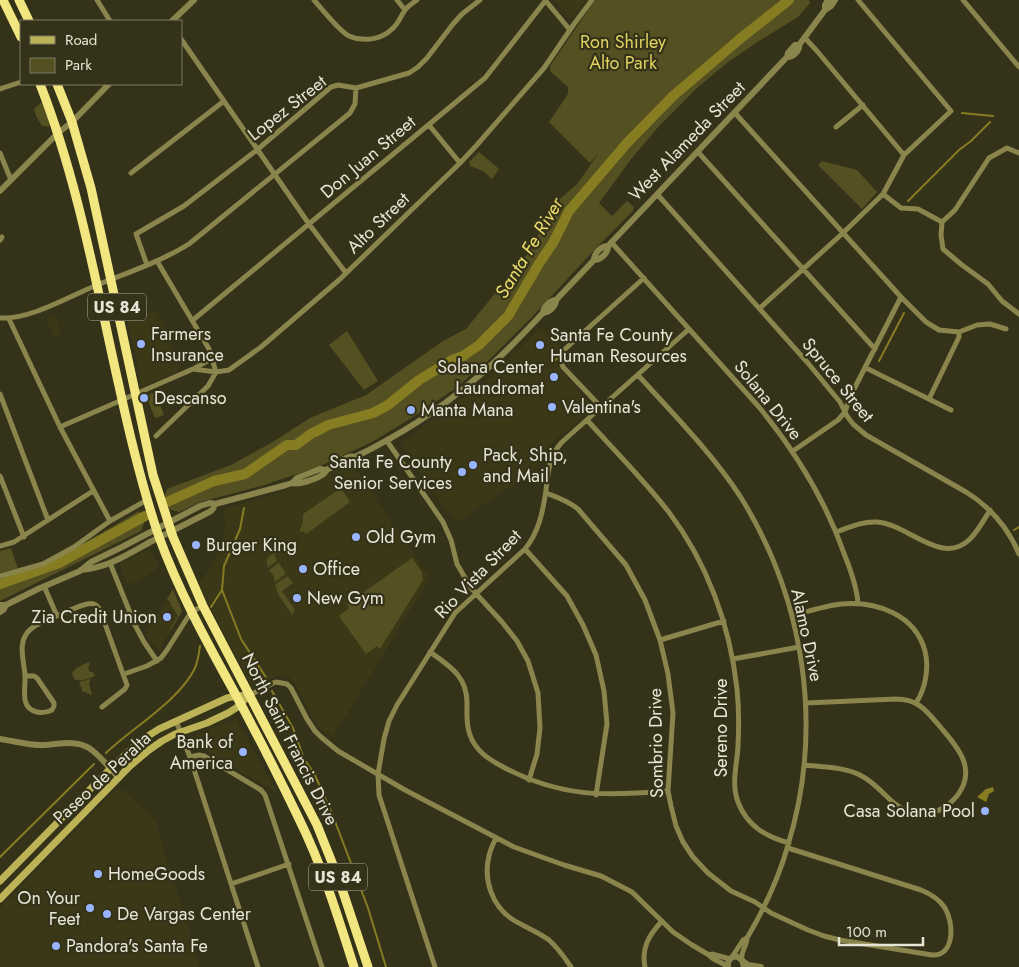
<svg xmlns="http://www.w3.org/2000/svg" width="1019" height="967" viewBox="0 0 1019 967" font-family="Jost,sans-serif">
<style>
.built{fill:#3b3818}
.green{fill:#555022}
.water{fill:#867c22}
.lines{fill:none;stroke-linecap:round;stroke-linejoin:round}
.stream{stroke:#867c22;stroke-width:2}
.river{stroke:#867c22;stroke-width:10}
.minor{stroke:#8a844d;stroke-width:5}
.tertiary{stroke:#8a844d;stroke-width:6}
.secondary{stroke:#bcb256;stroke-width:7}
.trunk{stroke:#f1e680;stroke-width:9}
.poi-dot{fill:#99b5fd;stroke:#35321a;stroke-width:2}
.labels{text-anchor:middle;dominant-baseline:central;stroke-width:4.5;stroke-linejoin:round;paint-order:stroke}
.shield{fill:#35321a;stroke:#b1af9e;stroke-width:1}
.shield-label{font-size:16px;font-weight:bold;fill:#e6e5d6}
.park-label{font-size:18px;fill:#e1d35f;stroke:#35321a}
.street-label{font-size:18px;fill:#e6e5d6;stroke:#35321a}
.poi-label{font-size:18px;fill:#e6e5d6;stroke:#35321a;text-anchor:start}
.water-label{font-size:19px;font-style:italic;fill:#ebdd69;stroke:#35321a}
</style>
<rect width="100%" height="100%" fill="#35321a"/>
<path class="built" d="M554,0h32l-14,18h-2z
M157,310l24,60 -39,18 -15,-69z
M54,315l8,19 -8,4 -8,-19z
M541,327l20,20 -1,22 33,38 -43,38 -11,22 -83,56 -56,-79 85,-62z
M352,464l78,114 -97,159 -15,-10 -23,-43 -6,-7 -10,-1 -21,8 -7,1 -48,-92 -4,-10 13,-17 10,-23 4,-16 -3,-14 3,-4 73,-23z
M150,549l9,18 -18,12 -15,6 -6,-21z
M171,592l10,21 -22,37h-1l-12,-16z
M236,719l42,75 -88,-53 3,-5z
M117,789l7,1 31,30 45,147h-200v-59z"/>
<path class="green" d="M595,0h214l1,3 -12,14 -42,26 -28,19 -31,26 -38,38 -27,32 -33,45 13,13 15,-15 7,6 -1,4 -35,35 -65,70 -45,45 -35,29 -40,27 -41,25 -54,25 -54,18 -64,17 -21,10 -10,-3 -4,-14 2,-6 64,-24 40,-22 39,-25 56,-23 77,-54 23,-12 63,-77 24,-47 25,-22 22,-32 -10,12 -41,-41 19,-28v-7l-18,-16v-5z
M42,102c3,8 8,17 7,25l-7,-1 -6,-10 -2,-7z
M479,152l20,17 -7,10 -9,-8 -13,-5 -1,-4z
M822,161l35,9 20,22 -15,17 -44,-44z
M347,331l31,50 -14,9 -35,-45z
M155,392l9,23 -9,3 -9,-22z
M341,488l9,14 -44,32 -2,-3 -3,1 -1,-2 3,-8v-8z
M139,511l5,12 -3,8 -141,70v-21l45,-14z
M289,539l3,4 -18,12 3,6 -9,6c-6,-14 11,-12 16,-21 2,-3 2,-5 5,-7z
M11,548l7,21 -18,4v-22z
M412,558l10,14 1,8 -43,69 -3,-3 -11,8 -27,-38 10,-8 -2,-4z
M279,563l7,11 -11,8 -2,-7 -4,-5z
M288,576l5,7 -11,8 13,19 -3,5 -14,-21 -3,-10z
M173,589l9,22 -11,19 -1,-1 8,-13 -7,-11v-2l-4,-4z
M89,662l1,2 -2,3 2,5h3l2,4c-7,3 -14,6 -21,3l-2,-6c4,-6 10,-8 17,-11z
M91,679l-2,5 3,11 -10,-4v-2l-2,-4 -1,-3z"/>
<path class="water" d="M993,787l1,4 -5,3 -3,8 -9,-5 9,-8z"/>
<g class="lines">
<path class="stream" d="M962,113l31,3
M908,201l51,-51 12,-9 19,-19
M879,361l25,-48
M551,363l7,-5
M244,508l-4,21 -16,37 -2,24 19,49 26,40
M1014,530l5,-3
M211,607l11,-17
M272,691l21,37 11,31 10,14 19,43 35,92 18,59
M106,753c26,-25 74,-53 89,-85 3,-7 4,-15 5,-22
M0,857l94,-93"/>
<path class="river" d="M315,432l13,-7 45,-12 15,-8 31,-25 33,-20 11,-4 16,-11 29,-29 32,-54 13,-19 16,-32 58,-68 46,-47 68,-58 48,-38
M167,502l47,-21 31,-7 39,-27 3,-2h9l16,-12
M0,584l59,-21 86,-47"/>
<path class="minor" d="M97,0l13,21
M314,0c8,9 25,31 35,36 14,6 32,4 43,-7 7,-6 8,-12 13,-19 3,-4 8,-7 12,-10
M397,0l8,10
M545,0l25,30
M963,0l56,67
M805,38l12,13 87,104
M181,39l128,185 37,49
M0,89l21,-7
M735,113l166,184 25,25 13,8 20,2 18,-7 13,-1 16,5
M429,125l31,38
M836,127l27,-22
M698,152l177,197
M0,153l11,27
M131,173l93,-72
M657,194l150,168 33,40 7,14 6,8 13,11 100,57c24,15 42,35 53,62
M883,194l18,14 17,1 24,13
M942,222l-1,13 2,14 19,16 26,19 14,17 17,13
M942,222l13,-12 34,-52 18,-10 12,5
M0,240l2,-3
M611,242l148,165c37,45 67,94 86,149 6,15 12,31 13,48
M147,265l-11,-31 48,-28 74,-57 73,-62 7,-2 18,3 53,-15 9,-6 9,-9 26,-34 9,-10 18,-14
M760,308l83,-75 40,-39 21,-39 47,-44 -93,-111
M0,318c30,2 70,-22 97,-33 32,-13 63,-23 92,-41l161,-131 5,-9 1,-16
M9,319l51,108 50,94
M193,320l292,-242 61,-78
M195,368l14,-8 3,-4
M866,368l85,42
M638,375c35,39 73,77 102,121 65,104 84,232 48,349 -9,33 -24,64 -41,93l-4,2 -11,17
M0,394l48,126
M929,399l30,-62v-5
M601,407l-38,-40c-3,-7 -2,-12 2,-18l79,-71
M587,420c27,30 56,59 81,91 39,51 62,114 69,178 2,19 2,38 1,57 -1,19 -7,38 0,56 9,24 28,35 51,41
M60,427l133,-58 23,3 -7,-23 -52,-88
M156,436l52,-50 8,-14 13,-2 32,-23 78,-67 121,-117 16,-17 68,-78 30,-44 18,-24
M387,441l56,81 8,18 6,24 14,24 31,34 15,19 11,20 10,32 2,35 -3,26 -8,26
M793,451l45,-31 7,-8 5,-15 51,-100
M0,476l24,61
M546,493c11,4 23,8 32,16l48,56 19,35 15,40 8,34 5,39 -5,78 3,15 5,20 7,16 10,15 15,16 23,18 24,11 16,11 37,17 16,6 16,4 92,15c23,1 22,-32 13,-47 -6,-9 -14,-14 -24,-18l-133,-42
M836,532c14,-5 27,-11 41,-10 31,2 65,45 93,17 8,-8 14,-19 20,-29
M0,546l14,-4 79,-51
M525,549l42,47 16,29 13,30 8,36 3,33 -11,71
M110,563l25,62 9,17 13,19
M0,576l43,-12 31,-17 36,-26 37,-21
M57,616c8,-3 30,-15 37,-12 3,1 4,3 6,6l27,75 -2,4 -23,18
M792,616c16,-5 33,-10 49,-12 35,-3 74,10 84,47 4,16 1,37 -9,52
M660,640l64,-19
M430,652c20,14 38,25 37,53 0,10 -1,20 3,30 6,17 20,25 35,33 57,30 101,28 163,23
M733,659l66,-12
M124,674l23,-8 14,-8 6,-8 24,-38 12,-6
M25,676h9l3,2 17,25v3l-2,4c-4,2 -10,3 -15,2 -18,-4 -11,-24 -12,-37 -1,-14 -7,-30 2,-42 7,-9 20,-13 30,-17l-13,-30
M250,695l23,-12 3,-1 11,2 4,4 16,31 8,12 6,6 17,14 67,39 109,57 50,18 37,11 31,16 41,40 19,13 17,10c4,6 13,6 18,12
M176,721l14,36 68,210
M190,757l9,-2 5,1 57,34 4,5 57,172
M804,765c19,2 40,2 56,10 28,14 31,41 68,38 11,-1 22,-8 29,-17 20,-26 2,-47 -15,-67 -14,-16 -22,-30 -46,-30l-90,4
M496,838c-3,6 -6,12 -7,18 -6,23 3,50 23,63 12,8 25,12 37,21 9,8 16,18 22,27
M231,884l58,-20
M709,955l3,-1 18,5
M742,960c-2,-8 5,-14 5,-22
M435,967l-56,-172 -1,-21 6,-35 5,-18 8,-16 58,-92 70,-64c14,-17 18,-38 21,-59 2,-18 3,-34 16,-48l127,-113
M645,967c-4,-19 4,-32 17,-46"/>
<path class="tertiary" d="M825,10l6,-4 4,-6
M172,21l22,-21
M787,57c6,0 13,-6 12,-12l26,-35v-5l3,-5
M0,191l58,-58 14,-11 37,-38
M594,260c0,-7 7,-14 14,-14l179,-189 1,-4 7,-8h4
M543,313c0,-5 7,-13 13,-13l38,-40c7,0 14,-7 14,-14
M336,466l1,-3c5,-3 12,-8 18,-6
M292,483c7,2 24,-4 30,-8 5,-3 2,-3 6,-6 9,-6 21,0 27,-12 43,-21 83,-46 119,-77 25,-20 47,-44 69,-67 6,0 13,-7 13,-13
M81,570c27,-2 49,-17 71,-29 20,-10 40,-20 59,-30l2,-2 2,-5
M0,605h6l32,-16 42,-18 11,-9 31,-15 78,-41 10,-3 5,1 71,-19 6,-2 5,-5 23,-9 6,1
M0,612l4,-3 2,-4
M0,739c14,2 28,6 42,6 15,0 33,-6 47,3 11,7 20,20 30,30
M743,961l5,4 13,2
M728,967c-1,-6 2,-10 8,-11l6,4 2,7"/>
<path class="secondary" d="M0,881l110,-112 30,-28 19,-12 68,-31 9,-2 14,-1
M0,899l130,-133 19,-16 13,-9 13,-7 32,-11 21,-10 8,-5 14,-13"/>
<path class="trunk" d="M3,0l18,37
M19,0l10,21
M40,84c38,97 56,200 79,302 11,51 23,101 40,151 19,52 45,100 72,149 24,44 47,89 69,135 23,47 38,96 54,146
M57,84l15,38 19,66 62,287 20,62 30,69 114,219 22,55 29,87"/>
</g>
<g class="poi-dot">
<circle cx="141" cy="344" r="5"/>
<circle cx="540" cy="345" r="5"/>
<circle cx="554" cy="377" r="5"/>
<circle cx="144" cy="398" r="5"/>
<circle cx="552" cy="407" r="5"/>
<circle cx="411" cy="410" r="5"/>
<circle cx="473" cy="465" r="5"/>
<circle cx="462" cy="472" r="5"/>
<circle cx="356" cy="537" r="5"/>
<circle cx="196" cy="545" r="5"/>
<circle cx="303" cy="569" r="5"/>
<circle cx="297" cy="598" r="5"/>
<circle cx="167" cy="617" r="5"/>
<circle cx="243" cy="752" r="5"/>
<circle cx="985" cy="811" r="5"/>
<circle cx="98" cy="874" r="5"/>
<circle cx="90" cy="908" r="5"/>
<circle cx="107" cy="914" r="5"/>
<circle cx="56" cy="946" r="5"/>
</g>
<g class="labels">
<g class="shield">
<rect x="88" y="293.5" width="58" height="27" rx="4"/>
<rect x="309" y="863.5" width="58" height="27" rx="4"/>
</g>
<g class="shield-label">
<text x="117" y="307">US 84</text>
<text x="338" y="877">US 84</text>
</g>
<g class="park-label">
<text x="623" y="42">Ron Shirley<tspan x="623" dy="21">Alto Park</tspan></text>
</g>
<g class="street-label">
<text transform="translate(287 108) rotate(-38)">Lopez Street</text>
<text transform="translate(687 141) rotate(-46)">West Alameda Street</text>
<text transform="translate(368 157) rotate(-40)">Don Juan Street</text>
<text transform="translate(378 223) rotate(-44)">Alto Street</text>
<text transform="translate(838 380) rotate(51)">Spruce Street</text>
<text transform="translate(768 400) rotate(51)">Solana Drive</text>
<text transform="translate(478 574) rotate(-46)">Rio Vista Street</text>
<text transform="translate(807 635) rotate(78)">Alamo Drive</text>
<text transform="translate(721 728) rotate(-90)">Sereno Drive</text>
<text transform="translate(290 739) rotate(63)">North Saint Francis Drive</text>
<text transform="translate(656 743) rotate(-91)">Sombrio Drive</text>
<text transform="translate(102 778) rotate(-43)">Paseo de Peralta</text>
</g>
<g class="poi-label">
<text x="151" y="334">Farmers<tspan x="151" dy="21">Insurance</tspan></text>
<text x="550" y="335">Santa Fe County<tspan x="550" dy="21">Human Resources</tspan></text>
<text x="544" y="367" text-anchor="end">Solana Center<tspan x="544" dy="21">Laundromat</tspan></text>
<text x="154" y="398">Descanso</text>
<text x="562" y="407">Valentina's</text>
<text x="421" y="410">Manta Mana</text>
<text x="483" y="455">Pack, Ship,<tspan x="483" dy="21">and Mail</tspan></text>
<text x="452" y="462" text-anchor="end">Santa Fe County<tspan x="452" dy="21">Senior Services</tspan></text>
<text x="366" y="537">Old Gym</text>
<text x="206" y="545">Burger King</text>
<text x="313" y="569">Office</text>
<text x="307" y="598">New Gym</text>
<text x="157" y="617" text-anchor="end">Zia Credit Union</text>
<text x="233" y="742" text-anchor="end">Bank of<tspan x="233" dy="21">America</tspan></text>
<text x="975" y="811" text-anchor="end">Casa Solana Pool</text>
<text x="108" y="874">HomeGoods</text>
<text x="80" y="898" text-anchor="end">On Your<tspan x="80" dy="21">Feet</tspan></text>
<text x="117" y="914">De Vargas Center</text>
<text x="66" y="946">Pandora's Santa Fe</text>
</g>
<g class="water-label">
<text transform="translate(529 248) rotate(-59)">Santa Fe River</text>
</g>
</g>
<rect x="20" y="20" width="162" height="65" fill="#35321a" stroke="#7c7a65"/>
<rect x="30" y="36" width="25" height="8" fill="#bcb256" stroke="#7c7a65"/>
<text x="65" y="45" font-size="15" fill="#e6e5d6">Road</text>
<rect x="30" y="58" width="25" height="15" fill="#555022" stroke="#7c7a65"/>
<text x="65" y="70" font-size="15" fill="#e6e5d6">Park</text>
<path d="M839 937v8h84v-8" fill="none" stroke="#e6e5d6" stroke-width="2.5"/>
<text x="846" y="937" font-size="15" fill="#e6e5d6" stroke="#35321a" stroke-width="4" paint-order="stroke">100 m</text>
</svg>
